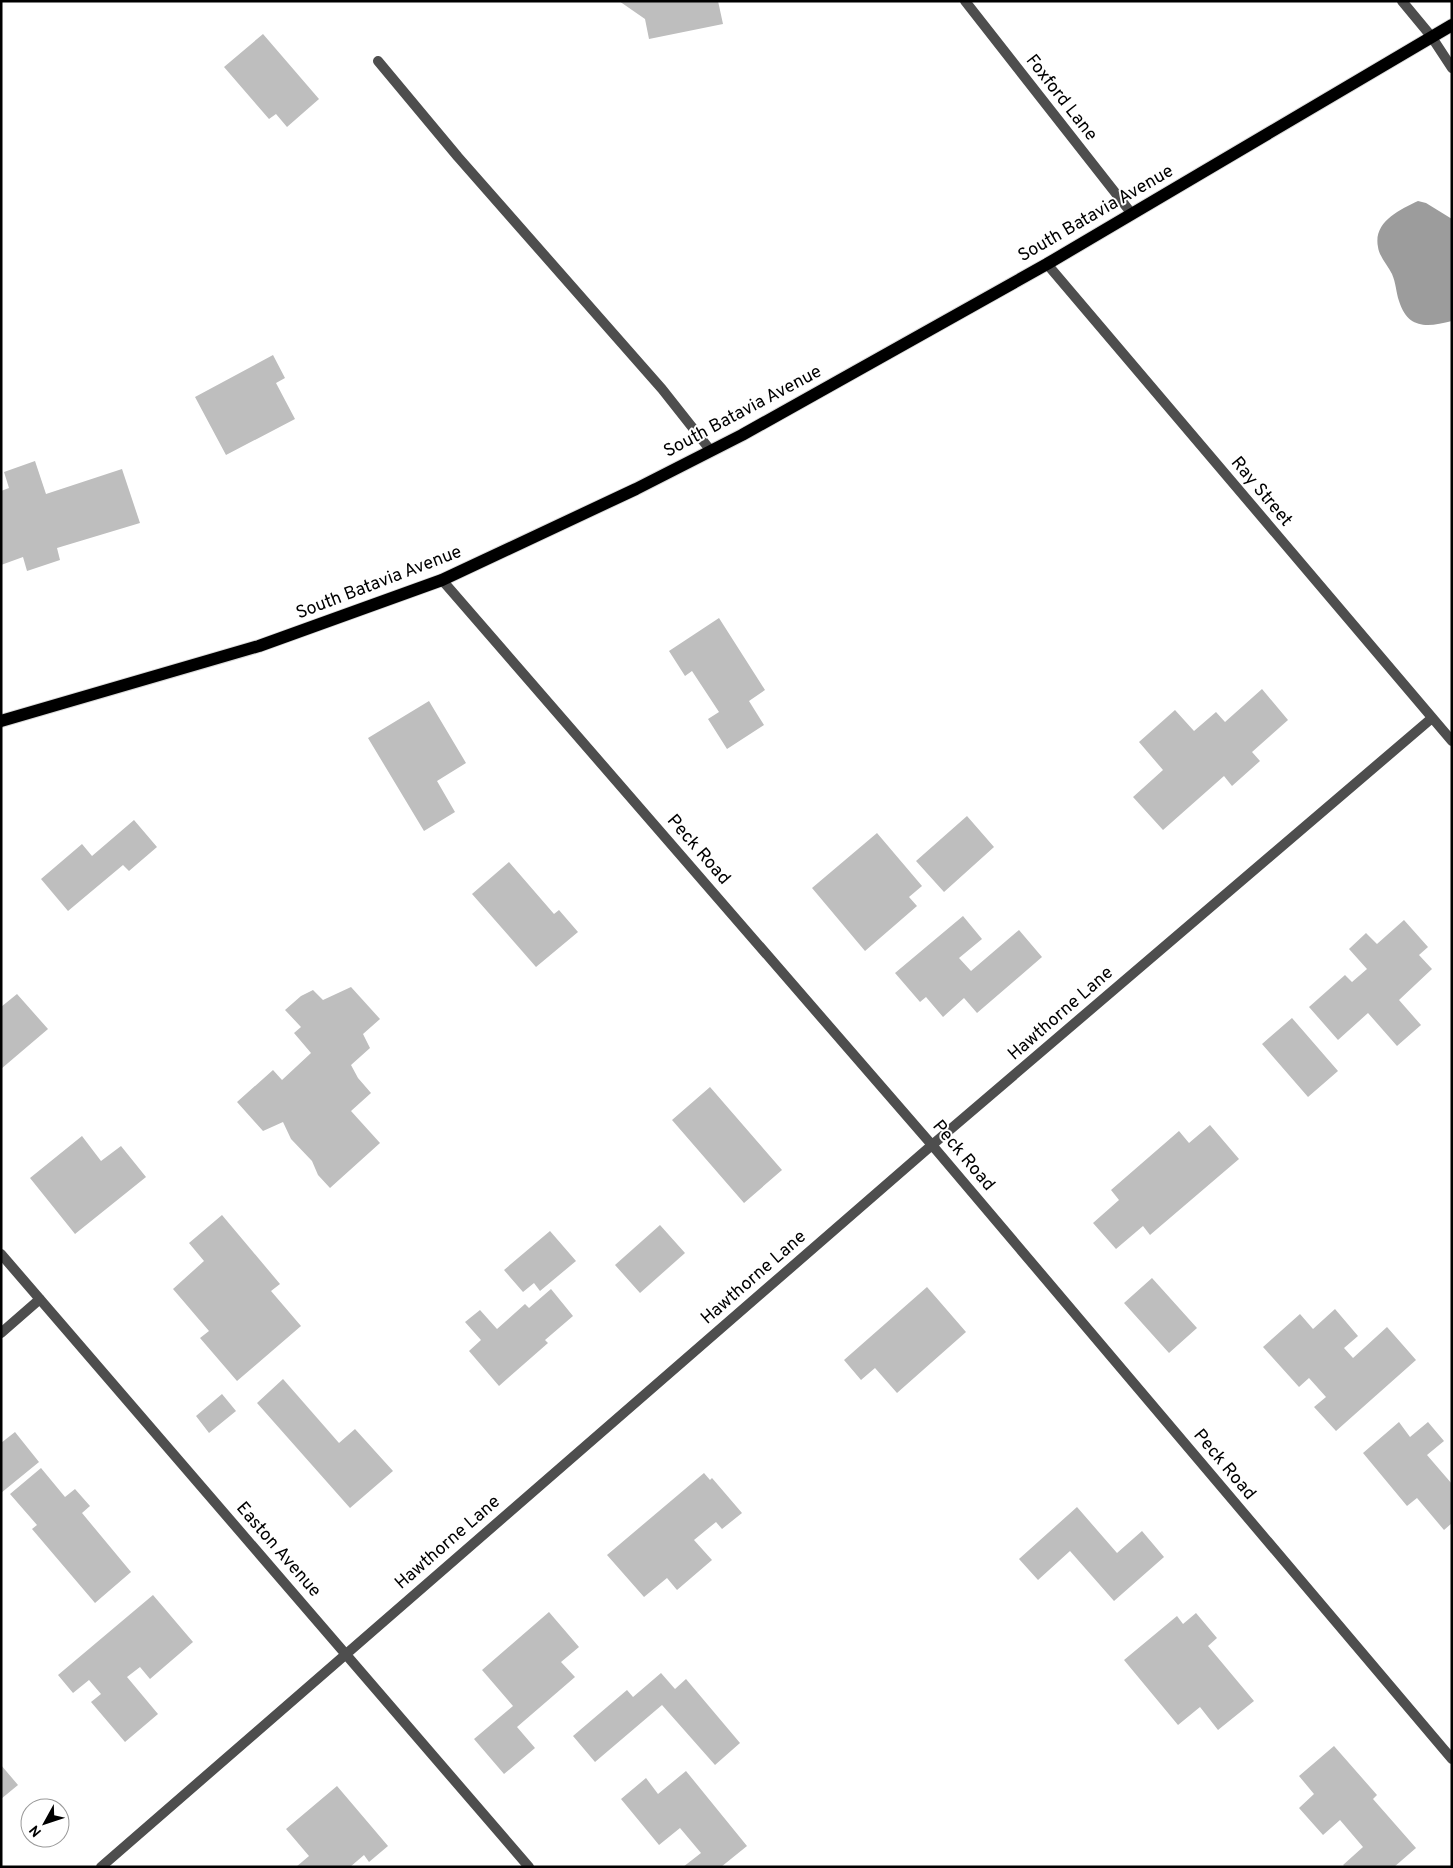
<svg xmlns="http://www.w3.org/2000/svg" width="1453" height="1868" viewBox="0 0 1453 1868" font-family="Overpass,sans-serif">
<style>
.water{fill:#9c9c9c}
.building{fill:#bebebe}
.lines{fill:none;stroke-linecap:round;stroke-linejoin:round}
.primary-casing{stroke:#dbdbdb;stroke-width:14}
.service{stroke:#4e4e4e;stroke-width:10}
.minor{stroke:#4e4e4e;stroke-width:10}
.primary{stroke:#000;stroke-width:12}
.labels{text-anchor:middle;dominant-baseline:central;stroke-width:4;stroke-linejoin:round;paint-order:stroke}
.street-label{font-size:18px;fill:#000;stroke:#fff}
</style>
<rect width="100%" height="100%" fill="#fff"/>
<path class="water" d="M1418,201l8,2 26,16v102c-24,6 -44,9 -53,-20 -3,-9 -3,-18 -7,-27 -4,-8 -13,-18 -14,-27 -5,-25 21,-37 40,-46z"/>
<path class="building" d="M619,1h99l5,23 -74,15 -4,-20z
M263,34l56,65 -32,28 -11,-13 -7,5 -45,-52z
M273,355l12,23 -9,5 19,36 -69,36 -31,-58z
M35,461l11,33 76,-25 18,54 -83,25 3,12 -33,11 -4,-14 -22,8v-74l8,-3 -5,-16z
M719,618l46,72 -16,11 15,24 -37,24 -19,-30 11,-7 -27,-41 -7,5 -16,-25z
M1262,689l26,31 -36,32 8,9 -28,25 -8,-10 -61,54 -30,-33 30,-27 -24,-28 36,-32 19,21 22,-19 9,10z
M429,701l37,62 -29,18 18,31 -31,19 -56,-93z
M967,816l27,31 -50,45 -28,-31z
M134,820l23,27 -28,24 -6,-6 -55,46 -27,-32 41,-35 10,12z
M877,833l45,53 -13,11 8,9 -52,45 -53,-63z
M509,862l45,52 5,-4 19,22 -42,35 -64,-73z
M963,916l19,23 -23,19 12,13 48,-41 23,27 -65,56 -13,-15 -21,19 -17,-20 -6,5 -25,-29z
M1404,920l24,27 -9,8 13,14 -33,31 22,25 -24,21 -29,-33 -30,27 -29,-33 36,-32 7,7 15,-13 -18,-20 17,-16 11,11z
M351,987l29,32 -17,15 7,14 -19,17 7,13 13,15 -20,18 29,32 -50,45 -12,-13 -6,-14 -21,-22 -8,-17 -20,9 -26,-29 36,-32 9,10 29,-27 -17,-20 7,-6 -16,-17 16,-14 12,-6 10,10z
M17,994l31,35 -47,40v-62z
M1292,1018l46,53 -30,26 -46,-53z
M710,1087l72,83 -38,33 -72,-83z
M1210,1125l29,34 -89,76 -7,-9 -27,23 -23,-26 26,-23 -8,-10 68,-59 10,12z
M82,1136l19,25 20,-15 25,31 -71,57 -45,-56z
M222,1215l58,69 -9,7 30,35 -64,55 -37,-43 9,-7 -36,-42 31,-28 -15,-18z
M660,1225l25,28 -45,40 -25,-28z
M550,1231l26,30 -36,30 -6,-8 -11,9 -19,-22z
M1152,1278l45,50 -28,25 -45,-50z
M927,1287l39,45 -69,61 -22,-25 -14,12 -17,-20z
M551,1289l22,27 -28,24 3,3 -49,43 -30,-35 12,-11 -16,-18 15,-12 17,19 28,-25 4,4z
M1335,1309l23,27 -14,12 9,10 34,-31 29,33 -80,71 -22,-24 12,-10 -17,-19 -10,9 -36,-40 37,-33 13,15z
M283,1379l56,64 16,-14 38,42 -43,37 -93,-105z
M222,1394l14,17 -27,22 -13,-17z
M1399,1422l11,15 18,-15 16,19 -17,14 25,29v39l-8,7 -27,-32 -10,8 -44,-53z
M15,1432l24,30 -38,31v-50z
M41,1468l24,29 10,-8 15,17 -8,7 49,59 -36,31 -63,-74 5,-4 -27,-31z
M704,1473l6,7 2,-2 30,35 -20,16 -6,-7 -22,18 18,20 -35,30 -10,-12 -23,19 -37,-42z
M1077,1507l40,46 25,-22 22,26 -50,44 -44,-50 -32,29 -19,-21z
M153,1595l40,47 -43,37 -10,-12 -13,10 31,37 -33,28 -34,-40 10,-8 -12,-14 -16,13 -15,-18z
M549,1612l30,35 -18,15 14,15 -58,50 18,21 -31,26 -30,-35 39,-33 -31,-36z
M1196,1613l21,25 -9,8 46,55 -36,29 -18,-23 -22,18 -54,-65 53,-44 6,8z
M661,1673l14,16 11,-10 54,64 -25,22 -53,-60 -67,57 -22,-26 54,-46 6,7z
M1334,1746l43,49 -4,4 43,49 -22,19h-49l-2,-2 20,-18 -23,-27 -17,15 -24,-27 15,-14 -15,-18z
M1,1765l17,20 -17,14z
M686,1771l61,75 -26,21h-38l18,-14 -21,-25 -21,17 -38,-46 25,-21 12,16z
M337,1786l51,60 -19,16 -5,-7 -14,12h-54l13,-11 -23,-27z"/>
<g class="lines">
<g class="primary-casing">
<path id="primary" d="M1,721l258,-75 183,-66 194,-91 106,-54 305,-171 405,-239"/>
</g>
<path class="service" d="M1431,36l21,32
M378,61l80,96 204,232 49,62"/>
<path class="minor" d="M965,1l167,213
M1402,1l29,35
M1047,264l405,477
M442,580l490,565 520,614
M1,1254l528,613
M1,1333l39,-34
M101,1867l831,-722 500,-427"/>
<use href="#primary" class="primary"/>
</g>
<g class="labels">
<g class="street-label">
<text transform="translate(1061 98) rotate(52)">Foxford Lane</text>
<text transform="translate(1096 214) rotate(-30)">South Batavia Avenue</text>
<text transform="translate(743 412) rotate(-28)">South Batavia Avenue</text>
<text transform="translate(1261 492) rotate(50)">Ray Street</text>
<text transform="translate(379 583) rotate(-21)">South Batavia Avenue</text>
<text transform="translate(698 850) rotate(49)">Peck Road</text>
<text transform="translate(1061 1014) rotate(-41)">Hawthorne Lane</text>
<text transform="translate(963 1156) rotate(50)">Peck Road</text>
<text transform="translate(754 1278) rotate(-41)">Hawthorne Lane</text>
<text transform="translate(1224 1465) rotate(50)">Peck Road</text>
<text transform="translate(448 1543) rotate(-41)">Hawthorne Lane</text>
<text transform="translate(278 1550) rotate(49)">Easton Avenue</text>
</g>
</g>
<rect width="1453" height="1868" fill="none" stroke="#000000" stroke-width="5"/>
<g transform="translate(45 1823) rotate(230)"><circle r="24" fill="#ffffff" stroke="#999999"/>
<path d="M0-4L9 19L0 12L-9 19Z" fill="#000000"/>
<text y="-8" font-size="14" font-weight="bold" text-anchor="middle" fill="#000000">N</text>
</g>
</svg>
